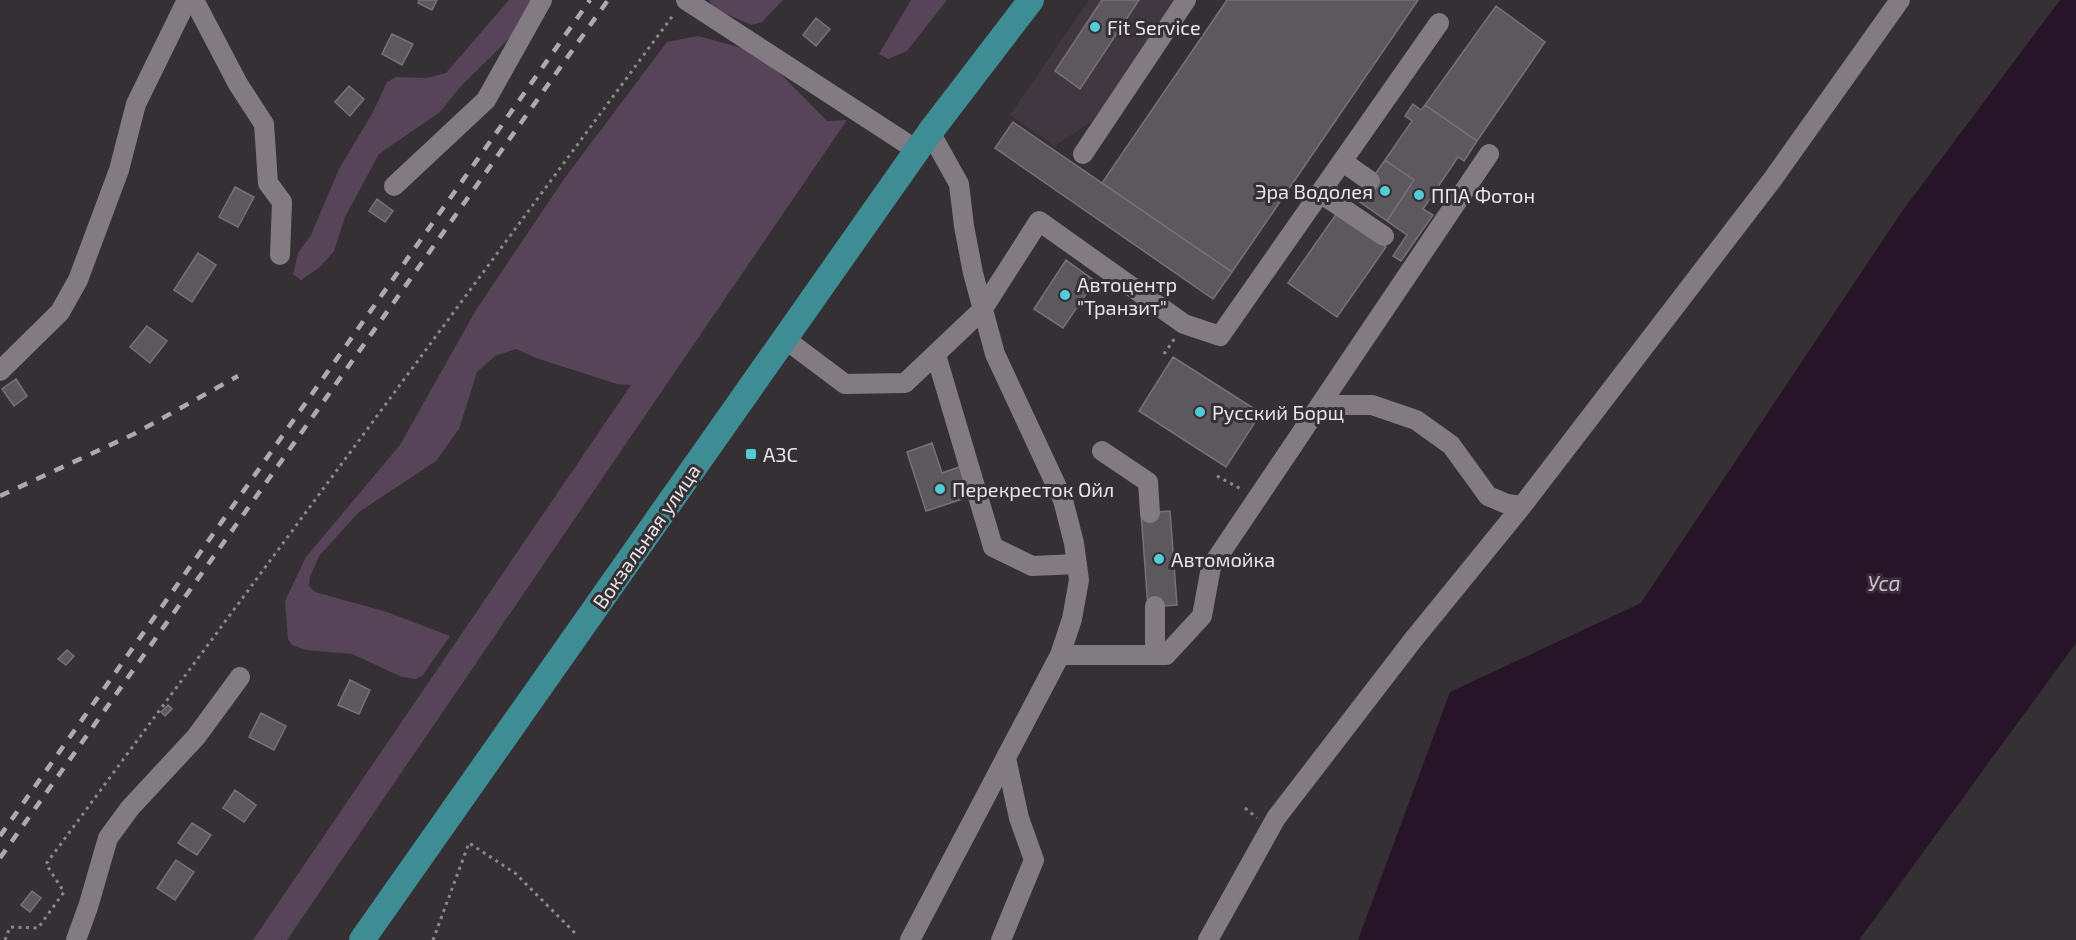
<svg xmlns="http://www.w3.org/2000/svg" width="2076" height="940" viewBox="0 0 2076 940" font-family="'Exo 2',sans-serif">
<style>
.built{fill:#403740}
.green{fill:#584459}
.water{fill:#281428}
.building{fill:#5d585d;stroke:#777277;stroke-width:1.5}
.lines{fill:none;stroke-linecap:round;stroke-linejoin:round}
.path{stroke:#8b878b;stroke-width:3;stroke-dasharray:3 4.5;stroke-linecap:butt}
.minor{stroke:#827c82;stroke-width:20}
.major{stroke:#3e8c94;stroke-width:26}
.rail{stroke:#adaaad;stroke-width:4.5;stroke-dasharray:10 10;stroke-linecap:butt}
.poi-dot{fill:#52cbd7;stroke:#343034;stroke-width:2}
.labels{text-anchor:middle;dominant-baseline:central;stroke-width:6;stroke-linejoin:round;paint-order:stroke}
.poi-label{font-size:20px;fill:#e8e5e8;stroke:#343034;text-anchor:start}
.street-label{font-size:20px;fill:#e8e5e8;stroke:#343034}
.water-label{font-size:21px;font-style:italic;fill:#dbb0dc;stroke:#343034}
</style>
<rect width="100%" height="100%" fill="#343034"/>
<path class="built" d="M1089,0h91l-80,116 -45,30 -45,-31z"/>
<path class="green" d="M509,0h27l-17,29 -58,57 -21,26 -61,42 -34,63 -11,34 -14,16 -19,13 -8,-6 5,-21 13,-18 28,-66 34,-57 14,-30 9,-5 31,1 19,-5z
M709,0h74l-21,22 -10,3 -38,-16z
M911,0h36l-40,51 -19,8 -9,-5z
M698,36l62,17 67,68 20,-1 -560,820h-34l378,-555 -14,-1 -81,-26 -20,-9 -21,7 -18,16 -18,57 -23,32 -77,51 -40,44 -9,21 -1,9 6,6 72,20 63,24 -27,39 -7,4 -14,-2 -50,-23 -46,-4 -14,-5 -4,-6 -3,-38 21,-44 94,-112 76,-135 88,-131 103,-137z"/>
<path class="water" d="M2060,0h16v643l-217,297h-501l92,-248 191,-89 260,-390z"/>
<path class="building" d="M419,0h18l-5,10 -14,-7z
M1102,0h37l-59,89 -25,-18z
M1227,0h191l-186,272 -130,-89z
M1496,6l49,36 -68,99 -52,-36z
M816,18l14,11 -14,17 -13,-11z
M392,34l21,10 -11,21 -20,-11z
M349,86l15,13 -14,17 -15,-14z
M1413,104l8,6 4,-5 52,36 -13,20 -6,-4 -35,52 10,6 -32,46 -8,-5 14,-21 -20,-14 27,-41 -29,-20 27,-39 -7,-5z
M1013,122l219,150 -19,27 -218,-151z
M1385,160l29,20 -27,41 -30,-21z
M235,187l19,10 -16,30 -19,-10z
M377,199l16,12 -8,11 -16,-11z
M1337,213l49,34 -49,70 -49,-34z
M198,253l18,12 -24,37 -18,-12z
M1066,260l29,21 -32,47 -29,-19z
M147,326l20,15 -17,22 -20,-16z
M1173,357l88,56 -35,54 -87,-56z
M16,379l11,17 -13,10 -12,-17z
M932,443l10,30 20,-7 10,30 -46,15 -19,-59z
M1170,511l7,94 -29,2 -7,-94z
M67,650l7,6 -8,9 -8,-6z
M350,680l20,10 -11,24 -21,-9z
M168,705l4,4 -7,7 -4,-4z
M261,713l25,13 -12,24 -25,-13z
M235,790l21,15 -12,17 -21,-14z
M192,823l19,12 -14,20 -19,-12z
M176,860l18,12 -19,28 -18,-12z
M32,891l9,7 -11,14 -9,-7z"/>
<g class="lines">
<path class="path" d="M1164,354l11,-16
M1217,476l24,13
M1245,808l12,10
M5,940l5,-13 28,1 26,-36 -18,-28 628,-850
M433,940l36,-97 46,30 61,61"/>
<path class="minor" d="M194,0l44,84 26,40 4,59 14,19 -2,53
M686,0l232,151
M1083,154l103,-154
M1343,162l27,19
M394,186l92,-86 56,-100
M1320,193l64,43
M785,339l60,45 60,-1 77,-73 57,-89 145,103 36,12 219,-313
M936,355l57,192 39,19 45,-2
M0,371l60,-59 18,-32 41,-110 17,-66 51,-104
M1322,405h50l44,15 35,25 37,51 19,8 15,2
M1102,451l46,31 2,31
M1155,606v49
M1060,655h106l36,-39 9,-49 278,-413
M76,940l12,-33 20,-69 22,-30 66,-71 44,-60
M910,940l150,-285 12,-36 7,-39 -5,-37 -11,-43 -68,-146 -22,-81 -9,-47 -5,-42 -29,-52
M1001,940l33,-80 -15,-42 -13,-60
M1208,940l68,-122 137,-178 109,-134 250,-326 128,-180"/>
<path class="major" d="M362,940l568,-808 101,-132"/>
<path class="rail" d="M0,496l134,-62 104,-58
M0,836l590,-836
M0,858l608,-858"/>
</g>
<g class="poi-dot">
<circle cx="1095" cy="27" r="6"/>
<circle cx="1385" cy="191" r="6"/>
<circle cx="1419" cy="195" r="6"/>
<circle cx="1065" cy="295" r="6"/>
<circle cx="1200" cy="412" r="6"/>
<rect x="745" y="448" width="12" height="12" rx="3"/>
<circle cx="940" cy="489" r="6"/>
<circle cx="1159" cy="559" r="6"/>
</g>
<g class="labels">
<g class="poi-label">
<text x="1107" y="27">Fit Service</text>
<text x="1373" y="191" text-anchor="end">Эра Водолея</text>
<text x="1431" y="195">ППА Фотон</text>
<text x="1077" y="284">Автоцентр<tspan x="1077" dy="23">"Транзит"</tspan></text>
<text x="1212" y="412">Русский Борщ</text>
<text x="763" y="454">АЗС</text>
<text x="952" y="489">Перекресток Ойл</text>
<text x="1171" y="559">Автомойка</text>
</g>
<g class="street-label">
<text transform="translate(646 536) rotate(-55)">Вокзальная улица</text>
</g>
<g class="water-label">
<text x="1884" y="582">Уса</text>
</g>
</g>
</svg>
